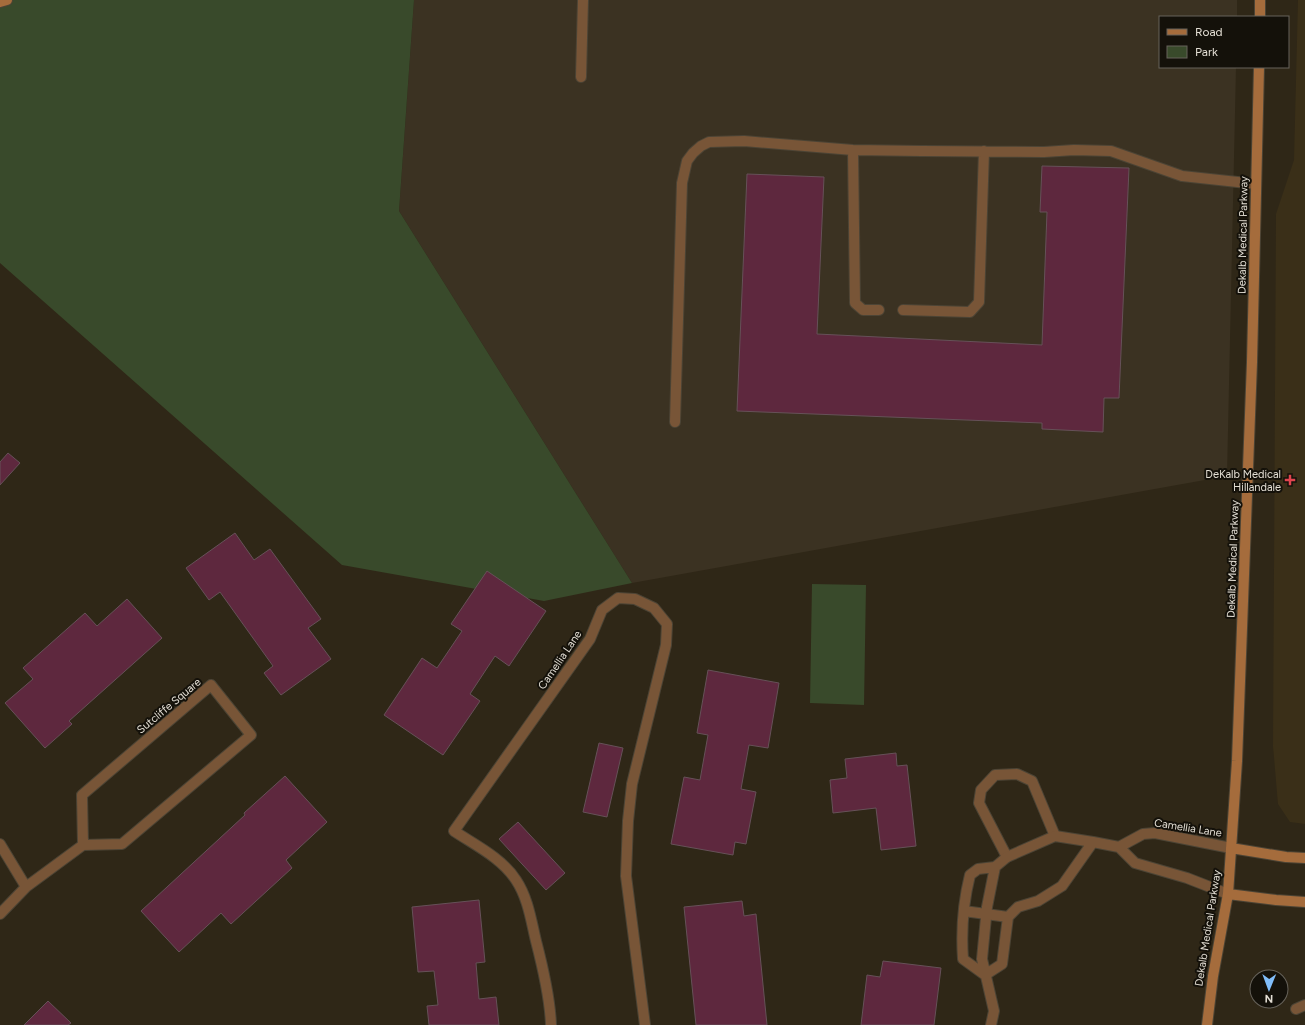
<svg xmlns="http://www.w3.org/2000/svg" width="1305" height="1025" viewBox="0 0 1305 1025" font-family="Figtree,sans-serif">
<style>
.commercial{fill:#3b3222}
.built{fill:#3a2f18}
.green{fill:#394a2b}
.building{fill:#5e283e;stroke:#665158}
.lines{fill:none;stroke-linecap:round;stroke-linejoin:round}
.service-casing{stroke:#4c4435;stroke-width:12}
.minor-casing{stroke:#4c4435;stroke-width:12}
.secondary-casing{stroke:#4c4435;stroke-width:12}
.service{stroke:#785537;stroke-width:10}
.minor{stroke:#785537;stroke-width:10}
.secondary{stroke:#a56c3c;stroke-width:10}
.health-dot{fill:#e0444e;stroke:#14110a;stroke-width:1.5}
.labels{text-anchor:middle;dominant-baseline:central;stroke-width:4;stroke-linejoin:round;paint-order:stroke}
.street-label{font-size:11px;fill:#e3ded4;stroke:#14110a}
.poi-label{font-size:11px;fill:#e3ded4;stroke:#14110a;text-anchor:end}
</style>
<rect width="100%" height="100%" fill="#2f2717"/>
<path class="commercial" d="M414,0h823v17h-77v50h76l-9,409 -595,107 -233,-372z"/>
<path class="built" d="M1298,0h7v824l-15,-2 -12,-18 -5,-58 3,-532 18,-54z"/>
<path class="green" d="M0,0h414l-15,211 233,372 -88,18 -202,-36 -342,-302z
M812,584l54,1 -2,120 -54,-2z"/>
<path class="building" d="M1042,166l87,2 -10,230h-15l-1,34 -61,-3v-6l-305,-12 10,-237 77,3 -7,157 225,11 5,-133h-7z
M8,453l12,10 -20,22v-23z
M235,533l19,27 16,-11 51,70 -13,9 23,31 -50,36 -17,-22 9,-7 -53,-74 -11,8 -23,-32z
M487,571l59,40 -37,55 -14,-10 -25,38 10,7 -37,54 -59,-40 38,-57 15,10 25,-37 -11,-7z
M127,599l35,39 -93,83 3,3 -27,24 -40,-45 28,-24 -10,-11 62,-55 12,13z
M708,670l71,13 -11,65 -19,-3 -8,44 15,3 -10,52 -11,-2 -2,13 -62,-11 13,-67 16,3 8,-45 -11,-2z
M599,743l24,5 -16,69 -24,-5z
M896,753l1,13 10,-1 9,81 -35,4 -5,-42 -43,5 -3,-33 17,-2 -2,-19z
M285,776l42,46 -41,38 6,8 -61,56 -10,-11 -42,39 -38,-41 104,-96 -1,-2z
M518,822l47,51 -19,17 -47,-51z
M479,900l6,62 -9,1 3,36 17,-2 3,28h-70l-2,-19 11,-1 -4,-34 -16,1 -6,-65z
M742,901l2,15 12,-2 11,111h-71l-12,-118z
M883,961l58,7 -7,57h-73l6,-50 13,2z
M48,1001l23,22 -3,2h-44z"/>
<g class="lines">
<g class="service-casing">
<path id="service" d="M581,77l2,-77
M853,150l2,153 8,7h16
M903,310l67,2 9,-10 5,-151
M675,422l7,-239 5,-22 6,-8 8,-7 8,-4 35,-1 109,9 69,1 122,1 30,-2 37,1 71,25 74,8
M1007,857l-28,-54 2,-13 14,-15 22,-1 15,7 23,55
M1296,1009l9,-4"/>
</g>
<g class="minor-casing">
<path id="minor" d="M0,844l26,43
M1119,847l24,-13 12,-1 76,15
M964,911l44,6
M0,914l26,-27 57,-42 -1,-50 129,-110 40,50 -129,109 -39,1
M985,975l17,-11 6,-47 10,-10 20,-6 24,-15 31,-44
M985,975l-22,-16c-2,-29 0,-56 7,-84l8,-6 17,-2
M551,1025c-1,-28 -8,-57 -15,-84 -5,-21 -8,-43 -20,-61 -14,-22 -41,-35 -62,-49l136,-192 12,-29 16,-12 17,1 19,9 13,16 -1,21 -34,139 -4,37 -2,55 19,149
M991,1025l3,-14 -12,-52 5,-52 8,-40 12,-10 48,-21 38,6 26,5 16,16 52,15 41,16"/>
</g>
<g class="secondary-casing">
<path id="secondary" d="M0,2l7,-2
M1260,17v-17
M1231,848l55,9 19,1
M1228,894l48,6 29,2
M1207,1025l6,-49 15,-82 9,-133 15,-399 7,-295"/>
</g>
<use href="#service" class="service"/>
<use href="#minor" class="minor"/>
<use href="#secondary" class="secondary"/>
</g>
<path class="health-dot" d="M1288 474h4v4h4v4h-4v4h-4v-4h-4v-4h4z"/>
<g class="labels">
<g class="street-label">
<text transform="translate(1243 235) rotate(-89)">Dekalb Medical Parkway</text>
<text transform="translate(1233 559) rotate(-88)">Dekalb Medical Parkway</text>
<text transform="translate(560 660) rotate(-56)">Camellia Lane</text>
<text transform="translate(169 706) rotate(-40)">Sutcliffe Square</text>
<text transform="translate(1188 828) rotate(9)">Camellia Lane</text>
<text transform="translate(1208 928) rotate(-81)">Dekalb Medical Parkway</text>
</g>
<g class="poi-label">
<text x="1281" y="474">DeKalb Medical<tspan x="1281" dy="13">Hillandale</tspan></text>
</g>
</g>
<rect x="1159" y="16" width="130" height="52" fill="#14110a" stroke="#67635b"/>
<rect x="1167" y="29" width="20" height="6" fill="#a56c3c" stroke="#67635b"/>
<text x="1195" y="36" font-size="12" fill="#e3ded4">Road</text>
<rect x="1167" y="46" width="20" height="12" fill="#394a2b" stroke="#67635b"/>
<text x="1195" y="56" font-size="12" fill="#e3ded4">Park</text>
<g transform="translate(1269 989) rotate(181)"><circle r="19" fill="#14110a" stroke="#67635b"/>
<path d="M0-3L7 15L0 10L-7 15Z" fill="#80bdfa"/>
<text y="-6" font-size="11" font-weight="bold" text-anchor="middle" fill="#e3ded4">N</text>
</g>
</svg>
